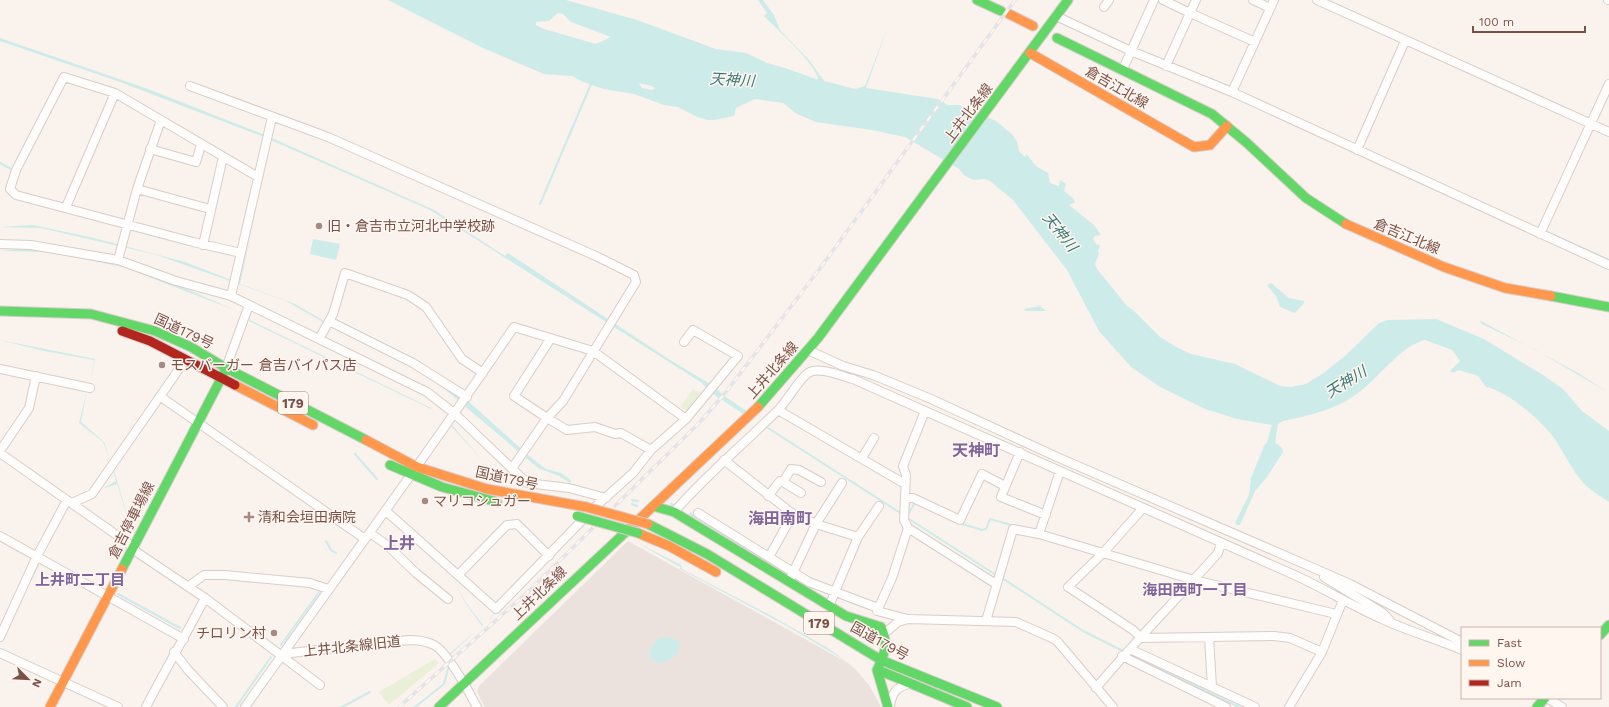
<svg xmlns="http://www.w3.org/2000/svg" width="1609" height="707" viewBox="0 0 1609 707" font-family="'Work Sans','Noto Sans JP',sans-serif">
<style>
.industrial{fill:#ece2dd}
.green{fill:#eaefd7}
.water{fill:#cdece9;fill-rule:evenodd}
.lines{fill:none;stroke-linecap:round;stroke-linejoin:round}
.stream{stroke:#cdece9;stroke-width:2}
.street-casing{stroke:#d8cdca;stroke-width:10}
.fast-casing{stroke:#dacecb;stroke-width:11}
.slow-casing{stroke:#dacecb;stroke-width:11}
.jam-casing{stroke:#dacecb;stroke-width:11}
.street{stroke:#fefdfc;stroke-width:8}
.fast{stroke:#63d668;stroke-width:9}
.slow{stroke:#ff974d;stroke-width:9}
.jam{stroke:#b3261e;stroke-width:9}
.rail-casing{stroke:#e5e3e6;stroke-width:3.5}
.rail{stroke:#fff6f0;stroke-width:2;stroke-dasharray:6;stroke-linecap:butt}
.fast-bridge-casing{stroke:#dacdca;stroke-width:11;stroke-linecap:butt}
.slow-bridge-casing{stroke:#dacdca;stroke-width:11;stroke-linecap:butt}
.fast-bridge{stroke:#63d668;stroke-width:9}
.slow-bridge{stroke:#ff974d;stroke-width:9}
.poi-dot{fill:#a68982;stroke:#fff6f0;stroke-width:1.5}
.labels{text-anchor:middle;dominant-baseline:central;stroke-width:3;stroke-linejoin:round;paint-order:stroke}
.shield{fill:#fff6f0;stroke:#a2827b;stroke-width:1}
.shield-label{font-size:13px;font-weight:bold;fill:#7a5149}
.street-label{font-size:14px;fill:#7a5149;stroke:#fff6f0}
.poi-label{font-size:14px;fill:#7a5149;stroke:#fff6f0;text-anchor:start}
.water-label{font-size:15px;font-style:italic;fill:#397977;stroke:#fff6f0}
.neighbourhood-label{font-size:15px;font-weight:bold;fill:#80659d;stroke:#fff6f0}
.quarter-label{font-size:16px;font-weight:bold;fill:#80659d;stroke:#fff6f0}
</style>
<rect width="100%" height="100%" fill="#f9f2ed"/>
<path class="industrial" d="M628,541l220,122 7,6 14,16 12,22h-396l-8,-15 2,-6z"/>
<path class="green" d="M693,389l9,5 -14,17 -8,-4z
M435,659l4,4 -50,42 -10,-13z"/>
<path class="water" d="M388,0h178l71,20 79,29 30,4 21,10 21,6 28,10h2c-2,-15 -42,-51 -54,-63l3,-3 -9,-13h5l11,15 6,15 29,30 15,21 31,8 10,-3 23,-60 -22,62 72,11 10,6h11l37,16 17,14 4,7 2,9 6,6 1,-3 2,2 8,10 12,7 2,10 9,3 1,-6 6,4 -2,7 10,8 1,3 -6,3 25,20 7,10 -6,1 -2,3 3,5 4,1 -2,6 1,3 -4,10 2,5 30,37 6,4 27,27 18,11 13,6 44,10 45,22 11,1 15,-3 16,-10 23,-18 34,-33 9,-3 48,-1 48,20 59,36 20,14 19,22 27,20v71c-10,-7 -22,-13 -29,-23 -10,-13 -17,-28 -26,-41 -12,-17 -48,-48 -68,-51l-8,-11 -19,-6 -6,3 -3,-2 10,-10 -8,-11 -27,-10c-25,6 -46,38 -67,53 -22,17 -48,22 -75,28l-5,3 -3,18 7,6 1,4 -16,25 -12,14 -15,34h-3l-2,-2 14,-28 2,-17 13,-32 3,-4 5,-17 -35,-6 -32,-10 -45,-22 -29,-20 -32,-36 -32,-61 -54,-70 -23,-19 -6,-2 -11,1 -9,-5 -5,-6 -54,-32 -33,-7 -56,-8 -19,-8 -14,-11 -28,-4 -19,9 -2,8 -20,4h-6l-11,-3 -19,-10 -14,-2 -30,-11 -30,-5 -21,-7 -11,-6 -28,-2 -61,-26zM558,13l5,1 8,8 40,15 -15,7 -52,-15 -8,-4v-3l13,-1zM639,83l12,3 4,2 -3,2 -10,-2z
M0,38l148,51 117,46 169,75 71,46 3,-3 159,105 48,29 8,8 25,17 -3,3 -35,-23 -8,-9 -272,-173 -166,-73 -144,-55 -120,-41z
M32,225l62,13 91,24 54,21 14,-56 -13,57 55,20 29,17 88,44 56,36 61,55 17,13 15,4 10,7 -1,3 -11,-7 -21,-8 -103,-87 -24,-16 -81,-39 -44,-25 -129,-46 -116,-27 -41,-1z
M313,239l27,5 -4,16 -26,-6z
M19,249c81,4 145,29 218,62l-114,-44 -75,-15 -48,-1z
M1271,283l18,15 15,3v2l-9,10 -15,-6 -4,-11 -9,-11z
M1040,306l6,5h-21l-1,-2z
M250,320l181,88v1l-182,-88z
M1479,320l99,53 31,20 -75,-44 -52,-25z
M0,340l95,19 -4,21 3,-20 -50,-9z
M87,390l-6,32 23,20 6,19 -7,-19 -24,-19z
M451,424l33,38 -34,-37z
M112,467h1l18,60 -14,-43 -12,4v-1l11,-6z
M690,512l67,41 107,52 -1,3 -56,-22 -118,-71z
M568,540l-60,62 -57,52 -1,-1 32,-27 -18,-25 -16,-33 16,32 19,25z
M634,541l47,24 1,4 86,45 60,34 18,13 -59,-35 -107,-57v-2z
M664,637c6,0 10,1 15,5 2,13 -10,21 -21,21l-7,-4 -2,-8 9,-12z"/>
<g class="lines">
<path class="stream" d="M0,163l11,6
M540,204l51,-120
M1545,231l64,29
M768,428l134,86
M355,454l22,25
M632,500l6,1
M632,504l5,2
M671,504l2,1
M909,513l5,-9 3,-1
M906,517l90,58
M953,521l29,9 4,-1 4,-10 21,6
M326,541l5,9 5,3
M1002,578l81,53 42,21
M31,579l7,-14
M118,594l62,34
M281,645l39,-54
M1129,654l110,53
M236,707l35,-50
M342,707l28,-15
M415,707l29,-23 4,-15"/>
<g class="street-casing">
<path id="street" d="M1163,0l27,13 6,-13
M1253,0l17,8
M1317,0l292,132
M1608,0h1
M1104,7l5,-7
M1056,16l75,35 101,41 377,173
M1166,66l24,-53 65,29
M1123,69l31,-69
M190,86l138,51 270,120 36,18 2,7 -73,119 -16,17 -33,-22 37,-58
M1232,92l42,-92
M150,149l46,13 5,-17
M1357,150l48,-109
M137,189l73,20
M66,207l49,-114
M1540,234l69,-150
M0,244l31,1 87,15 58,21 55,15 196,96 28,22 72,69 42,5 37,10
M203,245l20,-88
M241,253l-48,-11 -177,-47 -6,-6 6,-19 48,-93 51,16 143,84
M118,260l19,-71 24,-69
M231,296l41,-179
M329,321l84,42 54,34
M319,339l14,-25 12,-41 63,22 18,12 36,52 21,14
M684,342l9,-12 45,26 -52,63
M808,350l35,16 30,9 58,24 126,58 252,109 41,18 112,58
M226,368l23,-63
M0,369l90,19
M161,397l204,142
M778,410l127,74
M925,411l-22,55 3,9 -2,45 4,8 88,56
M0,451l29,-43 7,-32
M1020,452l-19,45 45,18
M0,453l128,90 10,10 67,45 115,87
M862,458l12,-20
M724,460l69,54 23,10 42,13
M513,467l34,-49 20,12 28,-3 20,7 6,-1 30,17
M783,482l18,11
M768,496l12,-15 3,1 8,-13 8,1 22,12
M906,498h7l47,22 22,-46 23,12
M72,503l20,-9 94,-135
M1143,508l-40,45 -35,34 65,43 8,8 133,-2 16,2 32,14
M674,512c32,-37 69,-67 103,-101 10,-9 21,-31 31,-38 11,-7 33,3 45,6l437,194c32,14 60,32 92,46 26,12 54,20 80,31
M698,513l111,69 69,26
M370,533l17,12 29,28 32,26
M1039,534l21,-63
M0,536l184,103
M769,557l24,-43
M459,574l48,-49 10,-1 32,32
M791,577l25,-53 26,-41
M1324,577l59,36 9,10
M189,586l15,-11h21l85,8 18,6
M829,606l29,-69 21,-31
M908,619l-31,-8 15,-33 16,-50
M986,621l27,-92 26,5 155,46 142,34
M885,633l13,-11 10,-3 108,3 36,16 5,3 56,66
M0,637l37,-81 30,-56
M1209,637l3,50
M1130,649l125,58
M174,652l14,18 35,37
M0,653l118,54
M282,655l9,-2 118,-13c9,0 17,1 25,5 14,7 35,47 43,62
M1122,656l104,51
M1096,688c39,-47 82,-90 122,-135l3,-10
M1547,698l15,9
M890,706c2,-13 6,-19 19,-22
M146,707c19,-37 40,-72 59,-109
M245,707c90,-127 182,-252 269,-380l79,24 93,68 -35,31 -18,23 -38,34 -99,102 -110,-98
M1289,707l33,-55 21,-52"/>
</g>
<g class="fast-casing">
<path id="fast" d="M977,0l24,11
M1057,38l155,76 35,29 59,55 40,26
M1551,296l58,11
M0,311l91,3 64,17 36,16 35,21 140,72
M758,407l60,-69 250,-338
M390,465l52,22 55,15
M653,506l21,6 172,104 35,11c8,19 4,25 -4,43l11,37
M648,524l59,30 174,106 116,47
M122,569l103,-198
M1600,635l9,-10
M883,672l84,35
M439,707l192,-180
M1537,707l8,-9"/>
</g>
<g class="slow-casing">
<path id="slow" d="M1009,14l24,12
M1030,53l164,94 16,-2 17,-19
M1346,224l98,43 61,21 46,8
M235,385l78,40
M366,440l51,27 70,22 99,18
M631,527l127,-120
M638,533l31,13 47,26
M50,707l72,-138"/>
</g>
<g class="jam-casing">
<path id="jam" d="M122,331l28,10 85,44"/>
</g>
<use href="#street" class="street"/>
<use href="#fast" class="fast"/>
<use href="#slow" class="slow"/>
<use href="#jam" class="jam"/>
<g class="rail-casing">
<path id="rail" d="M399,707l131,-117 171,-169 25,-29 95,-125 194,-267"/>
</g>
<use href="#rail" class="rail"/>
<g class="fast-bridge-casing">
<path id="fast-bridge" d="M577,516l61,17"/>
</g>
<g class="slow-bridge-casing">
<path id="slow-bridge" d="M586,507l62,17"/>
</g>
<use href="#fast-bridge" class="fast-bridge"/>
<use href="#slow-bridge" class="slow-bridge"/>
</g>
<g class="poi-dot">
<circle cx="319" cy="226" r="4"/>
<circle cx="162" cy="365" r="4"/>
<circle cx="425" cy="501" r="4"/>
<path d="M247 511h4v4h4v4h-4v4h-4v-4h-4v-4h4z"/>
<circle cx="274" cy="633" r="4"/>
</g>
<g class="labels">
<g class="shield">
<rect x="278" y="392" width="30" height="22" rx="3"/>
<rect x="804" y="612" width="30" height="22" rx="3"/>
</g>
<g class="shield-label">
<text x="293" y="403">179</text>
<text x="819" y="623">179</text>
</g>
<g class="street-label">
<text transform="translate(1117 87) rotate(30)">倉吉江北線</text>
<text transform="translate(968 113) rotate(-53)">上井北条線</text>
<text transform="translate(1407 236) rotate(23)">倉吉江北線</text>
<text transform="translate(184 331) rotate(25)">国道179号</text>
<text transform="translate(772 370) rotate(-49)">上井北条線</text>
<text transform="translate(507 478) rotate(12)">国道179号</text>
<text transform="translate(131 520) rotate(-63)">倉吉停車場線</text>
<text transform="translate(539 593) rotate(-44)">上井北条線</text>
<text transform="translate(880 641) rotate(29)">国道179号</text>
<text transform="translate(352 646) rotate(-6)">上井北条線旧道</text>
</g>
<g class="poi-label">
<text x="327" y="226">旧・倉吉市立河北中学校跡</text>
<text x="170" y="365">モスバーガー 倉吉バイパス店</text>
<text x="433" y="501">マリコシュガー</text>
<text x="258" y="517">清和会垣田病院</text>
<text x="266" y="633" text-anchor="end">チロリン村</text>
</g>
<g class="water-label">
<text transform="translate(732 80) rotate(3)">天神川</text>
<text transform="translate(1060 232) rotate(51)">天神川</text>
<text transform="translate(1346 382) rotate(-32)">天神川</text>
</g>
<g class="neighbourhood-label">
<text x="80" y="580">上井町二丁目</text>
<text x="1195" y="590">海田西町一丁目</text>
</g>
<g class="quarter-label">
<text x="976" y="450">天神町</text>
<text x="780" y="518">海田南町</text>
<text x="399" y="543">上井</text>
</g>
</g>
<rect x="1461" y="627" width="140" height="72" fill="#fff6f0" stroke="#cab4ad"/>
<rect x="1469" y="640" width="20" height="6" fill="#63d668" stroke="#cab4ad"/>
<text x="1497" y="647" font-size="12" fill="#7a5149">Fast</text>
<rect x="1469" y="660" width="20" height="6" fill="#ff974d" stroke="#cab4ad"/>
<text x="1497" y="667" font-size="12" fill="#7a5149">Slow</text>
<rect x="1469" y="680" width="20" height="6" fill="#b3261e" stroke="#cab4ad"/>
<text x="1497" y="687" font-size="12" fill="#7a5149">Jam</text>
<g transform="translate(28 679) rotate(114)" stroke="#fff6f0" stroke-width="3" paint-order="stroke">
<path d="M0-3L7 15L0 10L-7 15Z" fill="#7a5149"/>
<text y="-6" font-size="11" font-weight="bold" text-anchor="middle" fill="#7a5149">N</text>
</g>
<path d="M1473 26v6h112v-6" fill="none" stroke="#7a5149" stroke-width="2"/>
<text x="1479" y="26" font-size="12" fill="#7a5149" stroke="#fff6f0" stroke-width="3" paint-order="stroke">100 m</text>
</svg>
